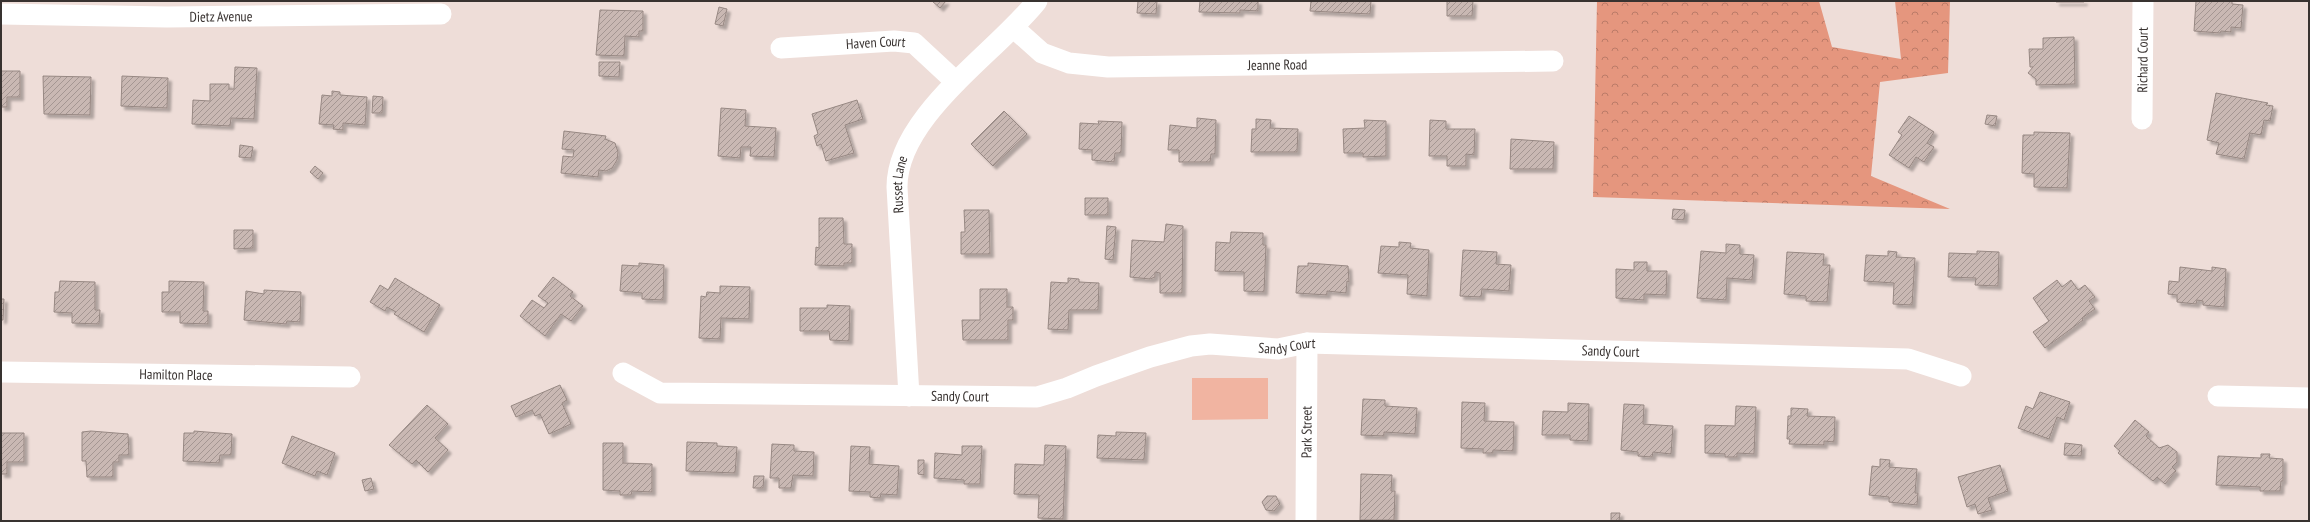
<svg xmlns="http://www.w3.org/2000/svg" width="2310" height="522" viewBox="0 0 2310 522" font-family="'PT Sans Narrow',sans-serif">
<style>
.forest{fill:url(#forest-crowns)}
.pitch{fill:#f1b4a1}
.building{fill:url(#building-hatch);stroke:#978883;filter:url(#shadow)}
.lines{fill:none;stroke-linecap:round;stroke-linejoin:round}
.street{stroke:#fff;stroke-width:21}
.labels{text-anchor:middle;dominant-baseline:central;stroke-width:3.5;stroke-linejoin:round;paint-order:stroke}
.street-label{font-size:14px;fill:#383230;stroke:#fff}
</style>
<defs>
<pattern id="forest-crowns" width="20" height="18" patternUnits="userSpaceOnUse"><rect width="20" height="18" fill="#e5967e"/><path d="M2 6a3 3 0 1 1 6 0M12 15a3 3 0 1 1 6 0" fill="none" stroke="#bb7b68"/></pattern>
<pattern id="building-hatch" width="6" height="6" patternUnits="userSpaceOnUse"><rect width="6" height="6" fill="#c9b8b3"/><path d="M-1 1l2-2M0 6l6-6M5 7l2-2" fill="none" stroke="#a49692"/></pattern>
<filter id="shadow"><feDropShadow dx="3.5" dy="3.5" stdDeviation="1" flood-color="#0004"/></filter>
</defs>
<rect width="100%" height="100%" fill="#eeddd8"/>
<path class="forest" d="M1597,1h222l13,46 69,12 -6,-58h55l-2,72 -68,9 -9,94 79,33 -357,-12z"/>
<path class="pitch" d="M1192,378h76v41l-76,1z"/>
<path class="building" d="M932,1h14l-6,7z
M1138,1h19l-1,13 -19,-1z
M1200,1h58v10l-18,-1v3l-41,-1z
M1311,1h60l-1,13 -60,-3z
M1447,1h26l-1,15h-25z
M2056,1h28v1h-28z
M2196,1h36v3l11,1 -2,23 -10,-1v5l-10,-1 -1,2 -26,-2z
M719,7l8,2 -4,17 -8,-2z
M600,10l43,1v20h-4v6l-14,-1 -1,20 -28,-1z
M2074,37l1,47 -39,1v-6l-8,-6 5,-6h-3l-1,-18h14v-11z
M599,62h21l-1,15 -20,-1z
M235,67l22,1 -3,51 -23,-1 -1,8 -38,-2 1,-24 17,1v-17h19v5h5z
M1,71h19v26h-13v10h-6z
M43,76l48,1 -1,38 -46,-1z
M122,76l46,2 -1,30 -46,-2z
M332,91l8,1v3l27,2 -2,28 -22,-2v7l-10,-1 1,-4 -15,-1 3,-29 10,1z
M2216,93l52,10 -2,2 7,1 -3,15 -6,-1 -3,15 -11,-2 -6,26 -28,-5 3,-11 -12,-3z
M373,96l10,1 -1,16h-10z
M857,100l6,19 -18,6 9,28 -28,8 -5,-17 -4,2 -3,-10 4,-2 -6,-20z
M721,108l25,2 -1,16 31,2 -2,29 -24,-1 1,-9h-10l-1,11 -22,-2z
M1004,111l23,23 -34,32 -22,-22z
M1987,115l10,1 -2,10 -10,-2z
M1909,116l25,16 -7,11 7,4 -10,15 -8,-5 -7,11 -20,-13 13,-20 -4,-3z
M1197,118l19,2 -1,34h-4l-1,8h-31v-12h-11l2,-25 27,3z
M1256,119l15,1 -1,8 28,1 -1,23h-46l1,-23h4z
M1364,120l22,1v35l-23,1v-4h-19l-1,-24 22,-1z
M1430,120l16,1v8h29l-1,26 -8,-1v12h-19v-10h-18z
M1098,121l24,1 -1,31h-6l-1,9 -22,-2v-10l-13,-1 1,-26 19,1z
M564,131l42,5 -1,3 10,4 3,9 -1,8 -5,8 -6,3 -7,-1 -1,7 -37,-4 2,-17 10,1 1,-7 -12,-1z
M2034,132l36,1 -3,55 -33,-1v-13l-12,-1 1,-38h11z
M1511,139l43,3 -1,27h-43z
M240,145l13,2 -2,11 -12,-1z
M315,166l8,7 -5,6 -8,-7z
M1085,198h23v17h-23z
M1673,209l12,1 -1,10 -12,-1z
M964,210h25l1,44h-29v-22h4z
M819,218h24l1,26h8v19h-8v3l-29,-1 1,-18 3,1z
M1166,224l17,2 -1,67h-22v-20l-5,-1v5l-5,2 -20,-2 2,-37 32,2z
M1107,226l9,1 -3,33 -8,-1z
M234,230h19v18l-19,1z
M1231,232l32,1v12h3l-2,47 -20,-1v-19l-29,-1 1,-29 14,1z
M1399,242l12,1 -1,5 19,2 -2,46 -20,-2 1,-19 -30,-2 3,-27 18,1z
M1726,244l14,1v9l14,1 -2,25 -25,-2 -1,22 -29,-2 4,-47 25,2z
M1463,250l34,2 -1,12 15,1 -2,26 -27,-2 -1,8 -21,-1z
M1888,251l9,1 -1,5 19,1 -3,47 -19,-1 1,-21 -30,-2 2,-26 22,1z
M1977,251l22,1 -1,34 -23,-1 1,-7 -28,-1 1,-24 28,1z
M1787,252l37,2 -1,11h7l-3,37 -21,-1v-5l-22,-2z
M1634,262h13v9h20l-1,24 -22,-1v6l-28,-2v-29l18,1z
M639,263l25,2 -1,35 -21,-1v-6l-22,-2 2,-26 17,1z
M1308,263l40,3 1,16 -2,-1 -1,12 -19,-2v4l-31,-2 2,-27h10z
M2180,267l32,4v-4l14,2 -2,38 -21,-2v-4l-6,-1 -1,4 -19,-2v-7l-9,-1 1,-13 10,1z
M553,277l20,15 -3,4 13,10 -12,15 -10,-7 -16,22 -25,-20 12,-16 12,8 4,-5 -10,-7z
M395,278l45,27 -16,27 -30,-18 2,-2 -9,-5 -2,4 -15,-9 10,-17 8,5z
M1068,278l11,1v3l20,1 -1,27h-29l-1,20 -20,-1 3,-47 17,1z
M2057,280l5,7 9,-7 7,10 7,-5 10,12 -6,4 6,8 -13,9 1,2 -38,28 -12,-16 16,-11 -16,-23z
M60,281l35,1v28h5l-1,14 -27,-1v-10l-18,-1 1,-20h4z
M169,281l35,1 -1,29h5v13l-28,-1v-11h-18v-20h7z
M720,286l30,1 -1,32 -28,-1 -1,21 -21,-1 2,-42 5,1 1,-5 13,1z
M980,289h27v18h6v13h-5v20h-45l-1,-20h18z
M264,290l37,2 -1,30 -13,-1 -1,3 -42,-4 2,-29 18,3z
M1,299h3l-1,21h-2z
M827,305l23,1 -1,35 -19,-1 -1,-9h-29v-23h27z
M560,385l7,15 -5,3 9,21 -22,10 -9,-20 -5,2 -3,-6 -16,7 -5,-11z
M2040,392l30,10 -6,18 -7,-3 -8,22 -31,-11 8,-22 7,3z
M1363,399l22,1v6l32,2 -2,26 -31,-2v4l-23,-1z
M1462,402l23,1 -1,18 30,1 -1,29 -20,-1v3h-10v-4l-22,-1z
M1568,403l21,1 -1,37 -18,-1v-5h-28l1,-24 25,1z
M1624,404l20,1 -1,19 30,2 -2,28 -18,-2 -1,5 -14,-1v-4l-17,-2z
M427,405l21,19 -13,14 13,12 -20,22 -12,-12 -4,4 -23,-19z
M1736,406l20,1 -2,47 -17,-1v4h-12v-3l-20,-1v-28l30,1z
M1791,408l17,1 -1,7 28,1 -1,25 -10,-1v4l-35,-1 1,-5h-3l1,-23h3z
M2135,420l14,12 -3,4 13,12 9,-3 9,7v10l-5,5 4,4 -11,13 -8,-7 -4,4 -35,-28 2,-2 -6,-5z
M91,431l37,3 1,21h-10v7h-6v15h-26l-1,-16h-4v-29z
M194,431l38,3 -1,21h-11l-1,8 -36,-2 1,-28h10z
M1116,432l30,1 -2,27 -47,-2 1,-23 18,1z
M1,433h23v29h-17v12h-6z
M292,436l43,17 -8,22 -10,-4 -2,5 -33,-13z
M687,442l30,1v3l20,1 -2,26 -49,-2z
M603,443h20v20l29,1v28l-20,-1 -1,4h-11v-4l-17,-1z
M2065,443l17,2 -1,11 -17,-1z
M772,444l22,1v6l20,1 -1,24 -20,-1 -2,13h-12v-10h-9z
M1045,445l21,1 -3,73 -25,-1 1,-23 -25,-1 1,-30 29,1z
M851,446l19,1 -1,17 30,2 -2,29 -16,-1 -1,4 -10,-1v-5l-21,-1z
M962,446h20l-2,38h-16v-4l-30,-2 1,-25 27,2z
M2261,454h9l-1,4 14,1v22h-2l-1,10h-20v-4l-44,-2 2,-29 43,2z
M1880,459l10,1 -1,7 28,2 -2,24h3l-1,12 -28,-3v-5l-20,-2 3,-29 8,1z
M918,460h6v15l-6,-1z
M2000,465l8,26 -20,7 4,12 -14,4 -3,-10 -8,3 -9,-30z
M1361,474l31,1 -1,16h4l-1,29h-34z
M754,476h10l-1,12h-10z
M371,478l3,11 -9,2 -3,-11z
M1267,496h9l4,8 -6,7 -8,-1 -4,-8z
M1611,513h9l-1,8h-8z"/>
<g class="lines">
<g class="street">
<path id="s1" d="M1,14l166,3 274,-3"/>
<path id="s2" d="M1014,28l28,25 27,10 39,4 445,-6"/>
<path id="s3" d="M781,48l113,-7 20,2 42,39"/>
<path id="s4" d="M2142,119l1,-118"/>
<path id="s5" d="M1,372l349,5"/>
<path id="s6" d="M623,373l37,20 377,4 30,-9 29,-12 54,-19 41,-11 19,-2 68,5 29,-6 601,16 53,17"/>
<path id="s7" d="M909,396l-12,-209c0,-71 99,-134 140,-186"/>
<path d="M2218,396l91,2"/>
<path id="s8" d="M1306,521l1,-178"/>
</g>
</g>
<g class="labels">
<g class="street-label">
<text stroke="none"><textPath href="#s1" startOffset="220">Dietz Avenue</textPath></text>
<text stroke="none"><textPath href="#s3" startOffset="95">Haven Court</textPath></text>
<text stroke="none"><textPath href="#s4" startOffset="59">Richard Court</textPath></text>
<text stroke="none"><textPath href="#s2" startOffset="275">Jeanne Road</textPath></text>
<text stroke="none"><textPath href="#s7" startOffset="212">Russet Lane</textPath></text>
<text stroke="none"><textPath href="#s6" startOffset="678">Sandy Court</textPath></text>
<text stroke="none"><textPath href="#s6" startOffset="1002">Sandy Court</textPath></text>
<text stroke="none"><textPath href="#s5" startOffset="175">Hamilton Place</textPath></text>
<text stroke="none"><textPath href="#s6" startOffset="342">Sandy Court</textPath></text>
<text stroke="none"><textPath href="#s8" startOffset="89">Park Street</textPath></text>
</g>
</g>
<rect width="2310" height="522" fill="none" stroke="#383230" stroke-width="4"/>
</svg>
